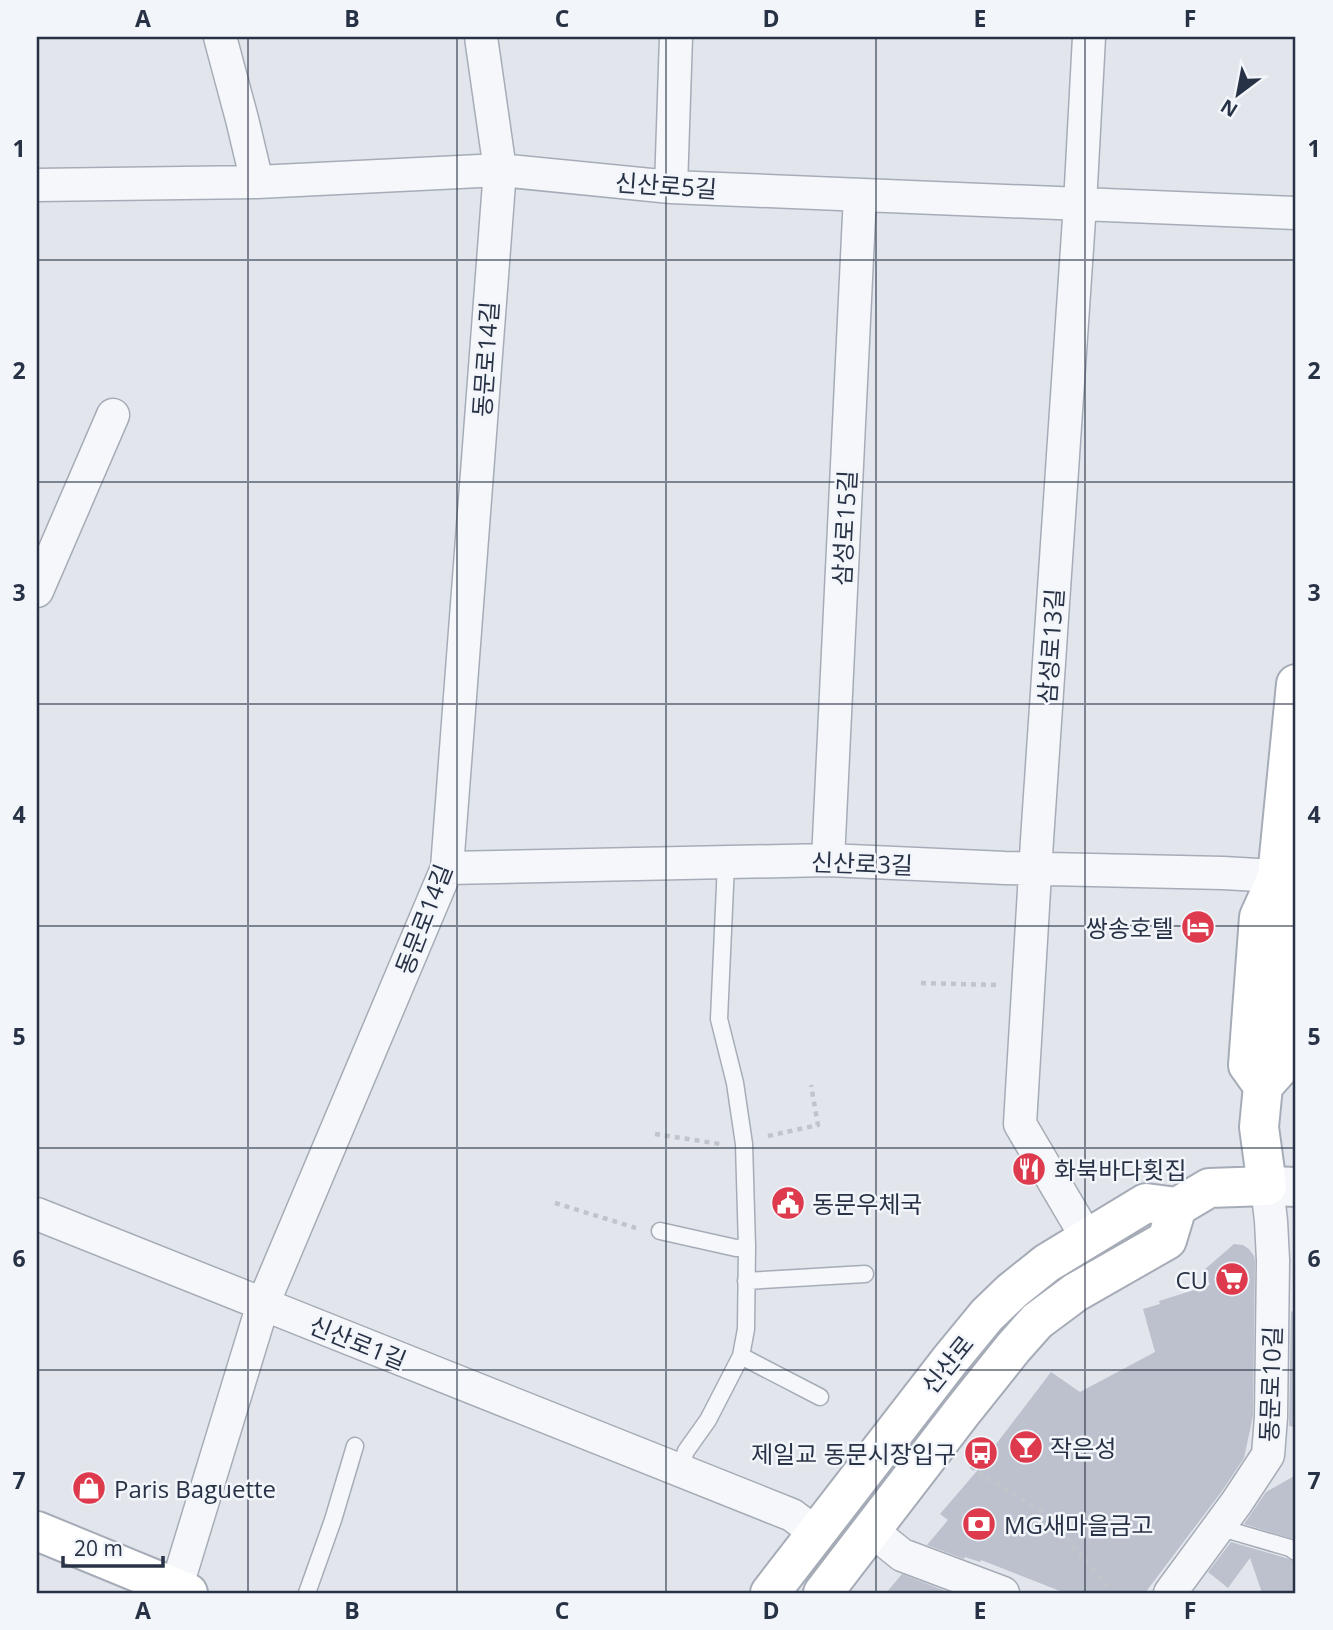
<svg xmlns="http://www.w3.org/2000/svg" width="1333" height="1630" viewBox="0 0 1333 1630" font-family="'Open Sans','Noto Sans KR',sans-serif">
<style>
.building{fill:#bcc1cd}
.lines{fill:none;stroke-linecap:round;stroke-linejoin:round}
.service-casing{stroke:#a6acb7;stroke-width:19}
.minor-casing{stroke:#a6acb7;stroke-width:35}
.tertiary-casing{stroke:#a6acb7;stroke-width:42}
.secondary-casing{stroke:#a6acb7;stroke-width:42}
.path{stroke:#c0c4cb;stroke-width:4.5;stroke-dasharray:5 5;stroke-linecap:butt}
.service{stroke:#f6f7fa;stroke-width:16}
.minor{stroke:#f6f7fa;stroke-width:32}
.tertiary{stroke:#f6f7fa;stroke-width:38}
.secondary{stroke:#fff;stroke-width:38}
.grid{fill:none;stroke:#283246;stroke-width:2;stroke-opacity:0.55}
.labels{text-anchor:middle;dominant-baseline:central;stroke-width:5;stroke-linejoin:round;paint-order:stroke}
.street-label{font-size:24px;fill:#283246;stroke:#f2f5f9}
.poi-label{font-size:24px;fill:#283246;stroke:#f2f5f9;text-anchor:start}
.neatline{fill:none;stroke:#283246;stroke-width:2.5}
.grid-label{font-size:23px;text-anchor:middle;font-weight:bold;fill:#283246}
</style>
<rect width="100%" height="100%" fill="#e2e6ec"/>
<path class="building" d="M1234,1244l9,1 6,4 5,7 1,4 -2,156 -9,42 -22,33 -77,102h-80l-84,-33 -1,2 -15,-5 -1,2 -37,-14 21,-25 -8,-6 42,-49 -1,-1 70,-92 29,20 75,-40 -12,-43 17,-5 -1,-3 51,-16 -6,-15z
M1291,1310l5,8v109l-7,-1z
M1296,1475v65l-52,-16 22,-32z
M1231,1542l55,16 10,4v31h-34l-12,-35 -22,30 -20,-16z
M902,1574l46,18 -1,1h-61z"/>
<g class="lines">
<g class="service-casing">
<path id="service" d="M660,1231l76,17 11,-1
M746,1281l119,-7
M741,1356l79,41
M679,1471l7,-20 22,-31 33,-64 5,-27 1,-82 -3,-103 -9,-61 -16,-64 7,-155
M1218,1527l72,21 6,4
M307,1593l26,-73 22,-74"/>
</g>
<g class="minor-casing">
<path id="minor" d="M220,37l22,82 15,63
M37,185l220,-3 243,-12 171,17 625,26
M671,187l5,-150
M37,591l76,-176
M828,860l32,-665
M447,868l381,-8 177,8 218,5 73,4
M37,1214l755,301 24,18
M1087,1238l-67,-114 17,-284 43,-636 9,-167
M871,1530l31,25 101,38
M176,1589l87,-285 184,-436 53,-698 -19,-133
M1170,1593l67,-91 31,-47 3,-38 2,-157 -2,-39 -4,-35"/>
</g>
<g class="tertiary-casing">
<path id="tertiary" d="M1267,1186l29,1"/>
</g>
<g class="secondary-casing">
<path id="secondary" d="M1263,1086l-15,-21 11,-148 18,-40 19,-193
M37,1531l151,62
M770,1593l180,-233 37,-45 25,-24 35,-28 99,-60 31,4 32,-19 58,-2 -8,-59 4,-41 17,-19 10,-144 -13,-46
M823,1593l139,-181 51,-64 24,-27 39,-29 91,-52 10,-33"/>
</g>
<path class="path" d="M921,983l75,2
M655,1134l65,10
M768,1136l50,-11 -7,-40
M555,1203l81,25
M971,1466l17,13 57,34 68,80"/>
<use href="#service" class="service"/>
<use href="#minor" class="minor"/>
<use href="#tertiary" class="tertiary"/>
<use href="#secondary" class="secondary"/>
</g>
<path class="grid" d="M248,37v1556M457,37v1556M666,37v1556M876,37v1556M1085,37v1556M37,260h1259M37,482h1259M37,704h1259M37,926h1259M37,1148h1259M37,1370h1259"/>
<defs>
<g id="hotel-disc" transform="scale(1.75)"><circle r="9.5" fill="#de3a4d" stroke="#f2f5f9"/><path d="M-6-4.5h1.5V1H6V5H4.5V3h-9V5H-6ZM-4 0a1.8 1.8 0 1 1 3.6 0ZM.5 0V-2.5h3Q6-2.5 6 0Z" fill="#fff"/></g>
<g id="restaurant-disc" transform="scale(1.75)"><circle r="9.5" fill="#de3a4d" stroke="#f2f5f9"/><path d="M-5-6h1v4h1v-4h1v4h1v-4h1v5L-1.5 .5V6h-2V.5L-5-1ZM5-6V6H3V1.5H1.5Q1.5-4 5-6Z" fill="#fff"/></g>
<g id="civic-disc" transform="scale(1.75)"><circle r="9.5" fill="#de3a4d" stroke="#f2f5f9"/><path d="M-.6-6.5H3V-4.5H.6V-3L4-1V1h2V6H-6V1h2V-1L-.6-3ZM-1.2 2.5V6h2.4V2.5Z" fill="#fff"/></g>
<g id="supermarket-disc" transform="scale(1.75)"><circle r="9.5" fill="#de3a4d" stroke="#f2f5f9"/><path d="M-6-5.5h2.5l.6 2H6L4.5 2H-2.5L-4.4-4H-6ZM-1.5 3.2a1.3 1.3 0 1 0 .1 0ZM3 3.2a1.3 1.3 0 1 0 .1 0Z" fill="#fff"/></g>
<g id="bar-disc" transform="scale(1.75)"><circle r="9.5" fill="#de3a4d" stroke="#f2f5f9"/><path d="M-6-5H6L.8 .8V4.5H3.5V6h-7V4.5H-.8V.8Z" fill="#fff"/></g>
<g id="bus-disc" transform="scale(1.75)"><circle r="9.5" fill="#de3a4d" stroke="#f2f5f9"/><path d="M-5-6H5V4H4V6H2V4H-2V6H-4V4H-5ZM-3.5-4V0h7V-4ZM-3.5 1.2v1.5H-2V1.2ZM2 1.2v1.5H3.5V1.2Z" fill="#fff"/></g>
<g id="shop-disc" transform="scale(1.75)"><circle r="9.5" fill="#de3a4d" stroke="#f2f5f9"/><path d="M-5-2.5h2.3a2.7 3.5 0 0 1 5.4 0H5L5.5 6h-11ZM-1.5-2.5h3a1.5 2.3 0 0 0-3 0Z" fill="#fff"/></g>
<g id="bank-disc" transform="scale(1.75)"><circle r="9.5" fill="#de3a4d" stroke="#f2f5f9"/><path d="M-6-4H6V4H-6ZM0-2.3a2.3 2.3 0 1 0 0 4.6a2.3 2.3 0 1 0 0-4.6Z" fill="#fff"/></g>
</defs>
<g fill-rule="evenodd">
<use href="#hotel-disc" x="1198" y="927"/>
<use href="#restaurant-disc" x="1029" y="1169"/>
<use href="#civic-disc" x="788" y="1203"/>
<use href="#supermarket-disc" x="1232" y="1279"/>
<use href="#bar-disc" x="1026" y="1447"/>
<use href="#bus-disc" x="981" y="1453"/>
<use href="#shop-disc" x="89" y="1488"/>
<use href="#bank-disc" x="979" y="1524"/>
</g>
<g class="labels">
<g class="street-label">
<text transform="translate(666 185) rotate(4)">신산로5길</text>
<text transform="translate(485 359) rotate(-86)">동문로14길</text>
<text transform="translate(844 528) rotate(-87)">삼성로15길</text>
<text transform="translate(1050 646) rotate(-86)">삼성로13길</text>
<text transform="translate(862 863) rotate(2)">신산로3길</text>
<text transform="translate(423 919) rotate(-69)">동문로14길</text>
<text transform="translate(358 1342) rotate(22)">신산로1길</text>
<text transform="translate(947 1364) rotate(-51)">신산로</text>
<text transform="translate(1270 1384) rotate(-88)">동문로10길</text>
</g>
<g class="poi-label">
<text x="1174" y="927" text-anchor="end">쌍송호텔</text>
<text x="1054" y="1169">화북바다횟집</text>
<text x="812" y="1203">동문우체국</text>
<text x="1208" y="1279" text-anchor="end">CU</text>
<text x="1050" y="1447">작은성</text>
<text x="956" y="1453" text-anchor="end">제일교 동문시장입구</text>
<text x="114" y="1488">Paris Baguette</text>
<text x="1004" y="1524">MG새마을금고</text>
</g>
</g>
<rect width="1333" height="1630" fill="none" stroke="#f2f5f9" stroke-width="77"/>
<g transform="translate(1238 94) rotate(212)" stroke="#f2f5f9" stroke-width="5" paint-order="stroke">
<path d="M0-5L12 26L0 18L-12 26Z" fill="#283246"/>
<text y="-10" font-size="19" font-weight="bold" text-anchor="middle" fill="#283246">N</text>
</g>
<path d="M63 1556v10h100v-10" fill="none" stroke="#283246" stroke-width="3.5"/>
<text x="74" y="1556" font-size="21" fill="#283246" stroke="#f2f5f9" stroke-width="5" paint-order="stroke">20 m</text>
<rect x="38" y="38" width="1256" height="1554" class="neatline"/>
<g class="grid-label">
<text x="143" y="27">A</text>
<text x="352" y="27">B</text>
<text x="562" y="27">C</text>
<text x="771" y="27">D</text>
<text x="980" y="27">E</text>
<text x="1190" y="27">F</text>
<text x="19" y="157">1</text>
<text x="1314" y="157">1</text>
<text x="19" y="379">2</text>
<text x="1314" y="379">2</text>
<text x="19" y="601">3</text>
<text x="1314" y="601">3</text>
<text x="19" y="823">4</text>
<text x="1314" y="823">4</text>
<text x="19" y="1045">5</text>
<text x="1314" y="1045">5</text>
<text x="19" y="1267">6</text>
<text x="1314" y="1267">6</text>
<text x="19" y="1489">7</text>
<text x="1314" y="1489">7</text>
<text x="143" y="1619">A</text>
<text x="352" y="1619">B</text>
<text x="562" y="1619">C</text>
<text x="771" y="1619">D</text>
<text x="980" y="1619">E</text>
<text x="1190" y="1619">F</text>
</g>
</svg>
